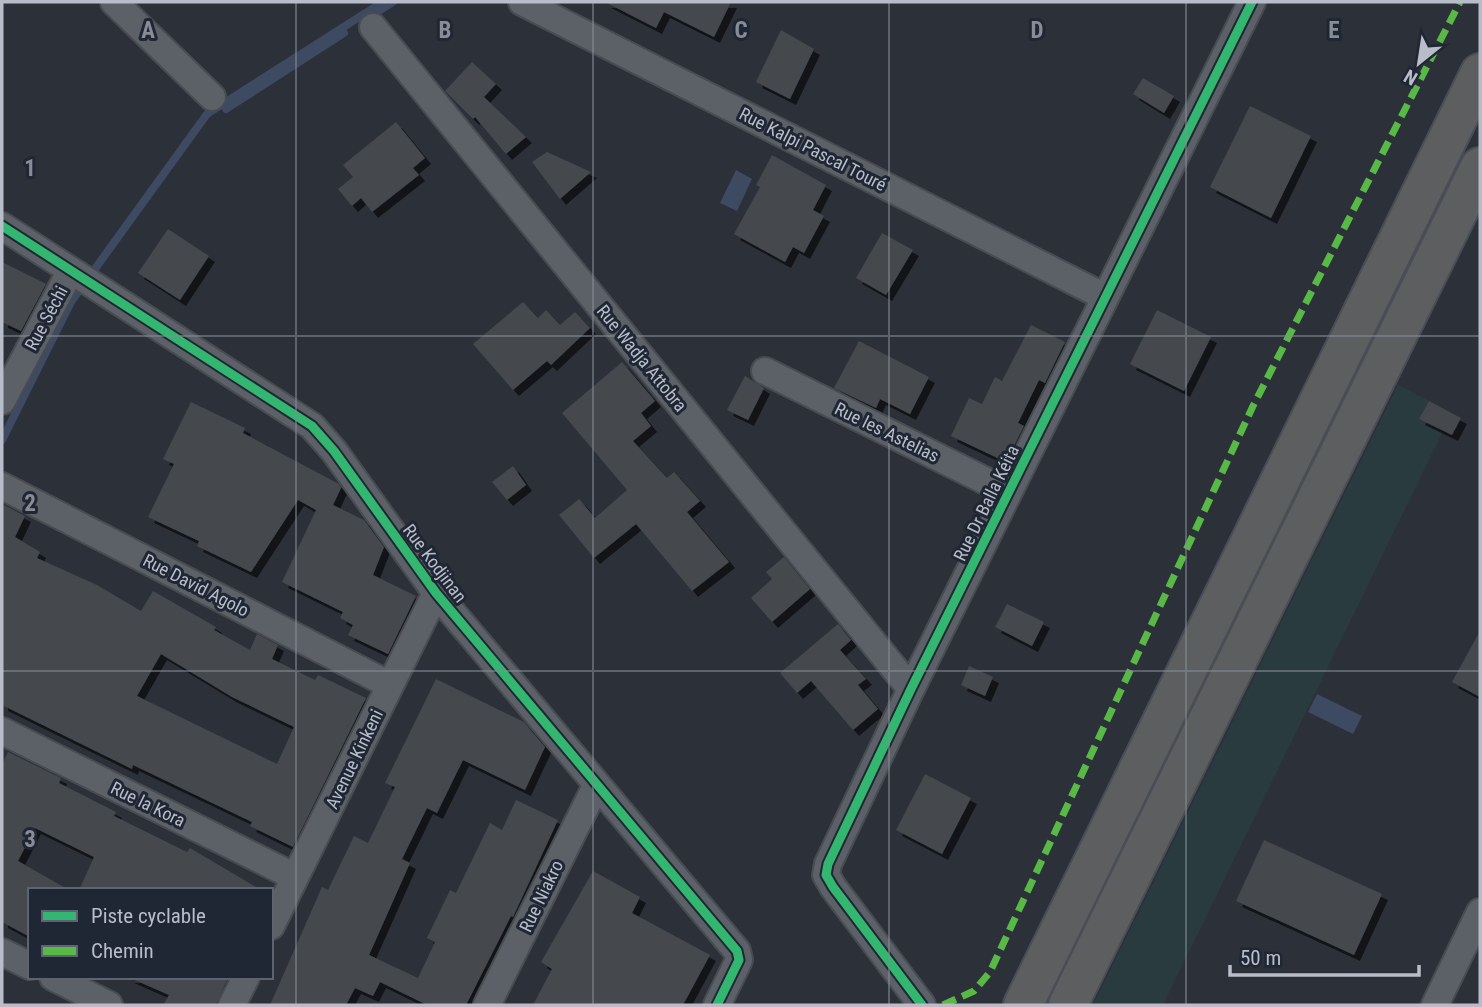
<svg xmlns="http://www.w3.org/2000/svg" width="1482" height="1007" viewBox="0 0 1482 1007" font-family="'Roboto Condensed',sans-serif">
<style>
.green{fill:#2a3b3f}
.water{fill:#3d4a62}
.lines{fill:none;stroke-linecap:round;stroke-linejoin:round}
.stream{stroke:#3d4a62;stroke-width:8}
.building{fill:#44484e;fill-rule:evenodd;filter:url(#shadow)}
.street-casing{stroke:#484c52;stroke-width:30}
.highway-casing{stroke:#494d55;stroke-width:42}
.street{stroke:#5c6067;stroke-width:26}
.highway{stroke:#5c5e60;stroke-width:38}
.quiet{stroke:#58b947;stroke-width:7;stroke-dasharray:14 7;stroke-linecap:butt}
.cycleway-casing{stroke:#202734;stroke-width:13}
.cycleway{stroke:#33b770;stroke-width:9}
.grid{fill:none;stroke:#878c97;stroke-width:2;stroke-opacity:0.55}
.labels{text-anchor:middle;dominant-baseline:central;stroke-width:6;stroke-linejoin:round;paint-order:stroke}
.street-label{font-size:18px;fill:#b8bdc9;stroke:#202734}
.grid-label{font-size:23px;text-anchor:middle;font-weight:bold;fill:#878c97;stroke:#202734;stroke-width:6;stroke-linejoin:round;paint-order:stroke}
</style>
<defs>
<filter id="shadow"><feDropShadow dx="6" dy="6" stdDeviation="0" flood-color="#0009"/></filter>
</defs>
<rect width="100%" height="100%" fill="#2c3139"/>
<path class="green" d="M1398,385l31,16 -10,18 24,12 -280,574h-70z"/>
<path class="water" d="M736,170l16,9 -15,32 -17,-8z
M1317,694l45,22 -9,18 -45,-22z"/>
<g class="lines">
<path class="stream" d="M379,11l14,-9
M226,109l118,-76
M2,440l69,-138 136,-188 176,-112"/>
</g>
<path class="building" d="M605,2h126l-17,35 -50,-25 -8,16z
M781,30l33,19 -24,50 -34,-17z
M472,62l24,22 -12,13 42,40 -20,17 -31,-37 -2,2 -28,-28z
M1143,78l31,18 -10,17 -31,-19z
M1250,106l61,30 -40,82 -61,-31z
M396,122l29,36 -12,10 6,7 -47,37 -11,-14 -9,8 -14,-17 15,-12 -10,-12z
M547,152l44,20 -31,27 -28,-37z
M772,155l54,30 -13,25 11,6 -20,37 -11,-6 -8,15 -51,-28 26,-47 -4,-2z
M168,229l41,27 -29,44 -42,-27z
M882,233l31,17 -27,45 -30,-17z
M2,262l44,22 -25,47 -19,-9z
M523,302l15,16 8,-8 14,15 15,-13 15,16 -39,37 -4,-4 -34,29 -40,-46z
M1157,310l54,27 -27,54 -54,-27z
M1031,325l34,17 -20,41 -6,-3 -21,43 6,3 -18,36 -55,-26 18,-38 13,6 13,-27 7,4z
M859,341l70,36 -19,37 -30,-15 -4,9 -42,-20z
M622,362l33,39 -14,12 10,13 -18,15 34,37 7,-6 26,29 -13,11 42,50 -37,29 -56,-67 -42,34 -35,-43 20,-16 16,19 32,-28 -65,-77z
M745,376l19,12 -16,32 -21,-10z
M1429,401l32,17 -9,17 -33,-16z
M191,402l54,26 -2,5 96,51 2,4 -8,17 31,15 20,27 -11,28 43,21 -28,58 -40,-19 5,-10 -13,-7 3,-6 -61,-30 34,-72 -18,-10 -47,72 -54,-26 2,-5 -51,-24 26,-53 -11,-5z
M513,466l13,19 -19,15 -15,-18z
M2,504l23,12 -10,21 25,15 -3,6 60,27 44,26 12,-20 63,36 -2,3 36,20 7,-16 21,11 -6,14 43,21 3,-5 48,23 -73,149 -43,-21 2,-4 -119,-57 -1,4 -130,-64zM161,654l71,43 62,30 -17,37 -140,-68z
M784,557l26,32 -38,33 -21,-24 21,-19 -6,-7z
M1007,604l37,18 -12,24 -37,-19z
M838,624l13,16 -11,10 26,29 -8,6 20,24 -25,21 -42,-49 -14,12 -17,-20z
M1480,631v66l-28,-15z
M969,666l24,11 -8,19 -24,-11z
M436,679l88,43 21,25 -20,43 -62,-30 -26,53 -10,-5 -25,51 8,4 -41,92 49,23 17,-36 -8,-4 23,-48 6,3 34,-70 12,7 14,-30 42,20 -45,97 -2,-1 -45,89h-39l-47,-23 -7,14 -18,-8 -9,17h-76l52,-118 6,3 26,-54 14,7 27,-56 -10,-4z
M8,752l53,26 -2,5 57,29 -2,4 73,36 3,-4 71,42h-182l15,-33 -59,-29 -17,33 51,29h-39v47l-28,-15v-158z
M925,774l46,24 -29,56 -46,-24z
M1264,840l118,54 -28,61 -118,-54z
M593,871l47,26 -8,16 78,42 -27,50h-150l19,-36 -11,-7z
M128,977h95l4,3 -11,25h-53l6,-10z"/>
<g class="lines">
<g class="street-casing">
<path id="street" d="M114,2l98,95
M522,2l583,295
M373,27l538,662
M2,226l310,200 22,25 102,142 301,358 2,9 -22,45
M765,371l243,121
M2,401l68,-129
M2,486l388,199
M2,731l293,146
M271,926l165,-333
M2,952l28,14
M53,977l56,28
M232,1005l14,-28
M487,1005l109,-219
M922,1005l-89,-118 -7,-12 2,-11 83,-175 341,-687
M1435,1005l45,-93"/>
</g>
<g class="highway-casing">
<path id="highway" d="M1023,1005l457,-932
M1068,1005l412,-838"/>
</g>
<use href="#street" class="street"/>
<use href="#highway" class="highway"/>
<path class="quiet" d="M943,1005l31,-14 16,-19 263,-566 207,-404"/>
<g class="cycleway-casing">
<path id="cycleway" d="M2,226l310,200 22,25 102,142 301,358 2,9 -22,45
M922,1005l-89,-118 -7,-12 2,-11 83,-175 341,-687"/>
</g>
<use href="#cycleway" class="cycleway"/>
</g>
<path class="grid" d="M296,2v1003M593,2v1003M889,2v1003M1186,2v1003M2,336h1478M2,671h1478"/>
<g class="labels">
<g class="street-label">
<text transform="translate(813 149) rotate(27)">Rue Kalpi Pascal Touré</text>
<text transform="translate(46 318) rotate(-62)">Rue Séchi</text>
<text transform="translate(642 358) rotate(51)">Rue Wadja Attobra</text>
<text transform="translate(887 432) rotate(26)">Rue les Astelias</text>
<text transform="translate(986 503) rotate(-64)">Rue Dr Balla Kéita</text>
<text transform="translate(435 563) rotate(53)">Rue Kodjinan</text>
<text transform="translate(196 585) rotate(27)">Rue David Agolo</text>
<text transform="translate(354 759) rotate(-64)">Avenue Kinkeni</text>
<text transform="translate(148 804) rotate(26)">Rue la Kora</text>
<text transform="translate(541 896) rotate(-64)">Rue Niakro</text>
</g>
</g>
<g class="grid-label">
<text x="148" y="38">A</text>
<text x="445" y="38">B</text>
<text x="741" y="38">C</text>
<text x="1037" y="38">D</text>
<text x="1334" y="38">E</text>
<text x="30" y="176">1</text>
<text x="30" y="511">2</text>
<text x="30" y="847">3</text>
</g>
<rect width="1482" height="1007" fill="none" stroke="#b8bdc9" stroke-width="7"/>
<rect x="28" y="888" width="245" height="91" fill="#202734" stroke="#5d6370" stroke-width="2"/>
<rect x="42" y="911" width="35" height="10" fill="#33b770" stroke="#5d6370" stroke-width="2"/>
<text x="91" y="923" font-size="21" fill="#b8bdc9">Piste cyclable</text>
<rect x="42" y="946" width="35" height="10" fill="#58b947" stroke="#5d6370" stroke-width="2"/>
<text x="91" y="958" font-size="21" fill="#b8bdc9">Chemin</text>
<g transform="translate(1419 63) rotate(210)" stroke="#202734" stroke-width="5" paint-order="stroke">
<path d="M0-5L12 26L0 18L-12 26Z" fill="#b8bdc9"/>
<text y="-10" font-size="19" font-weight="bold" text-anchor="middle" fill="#b8bdc9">N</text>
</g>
<path d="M1230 965v10h189v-10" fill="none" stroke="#b8bdc9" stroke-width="3.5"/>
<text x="1240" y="965" font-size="21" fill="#b8bdc9" stroke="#202734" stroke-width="5" paint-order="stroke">50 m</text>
</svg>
